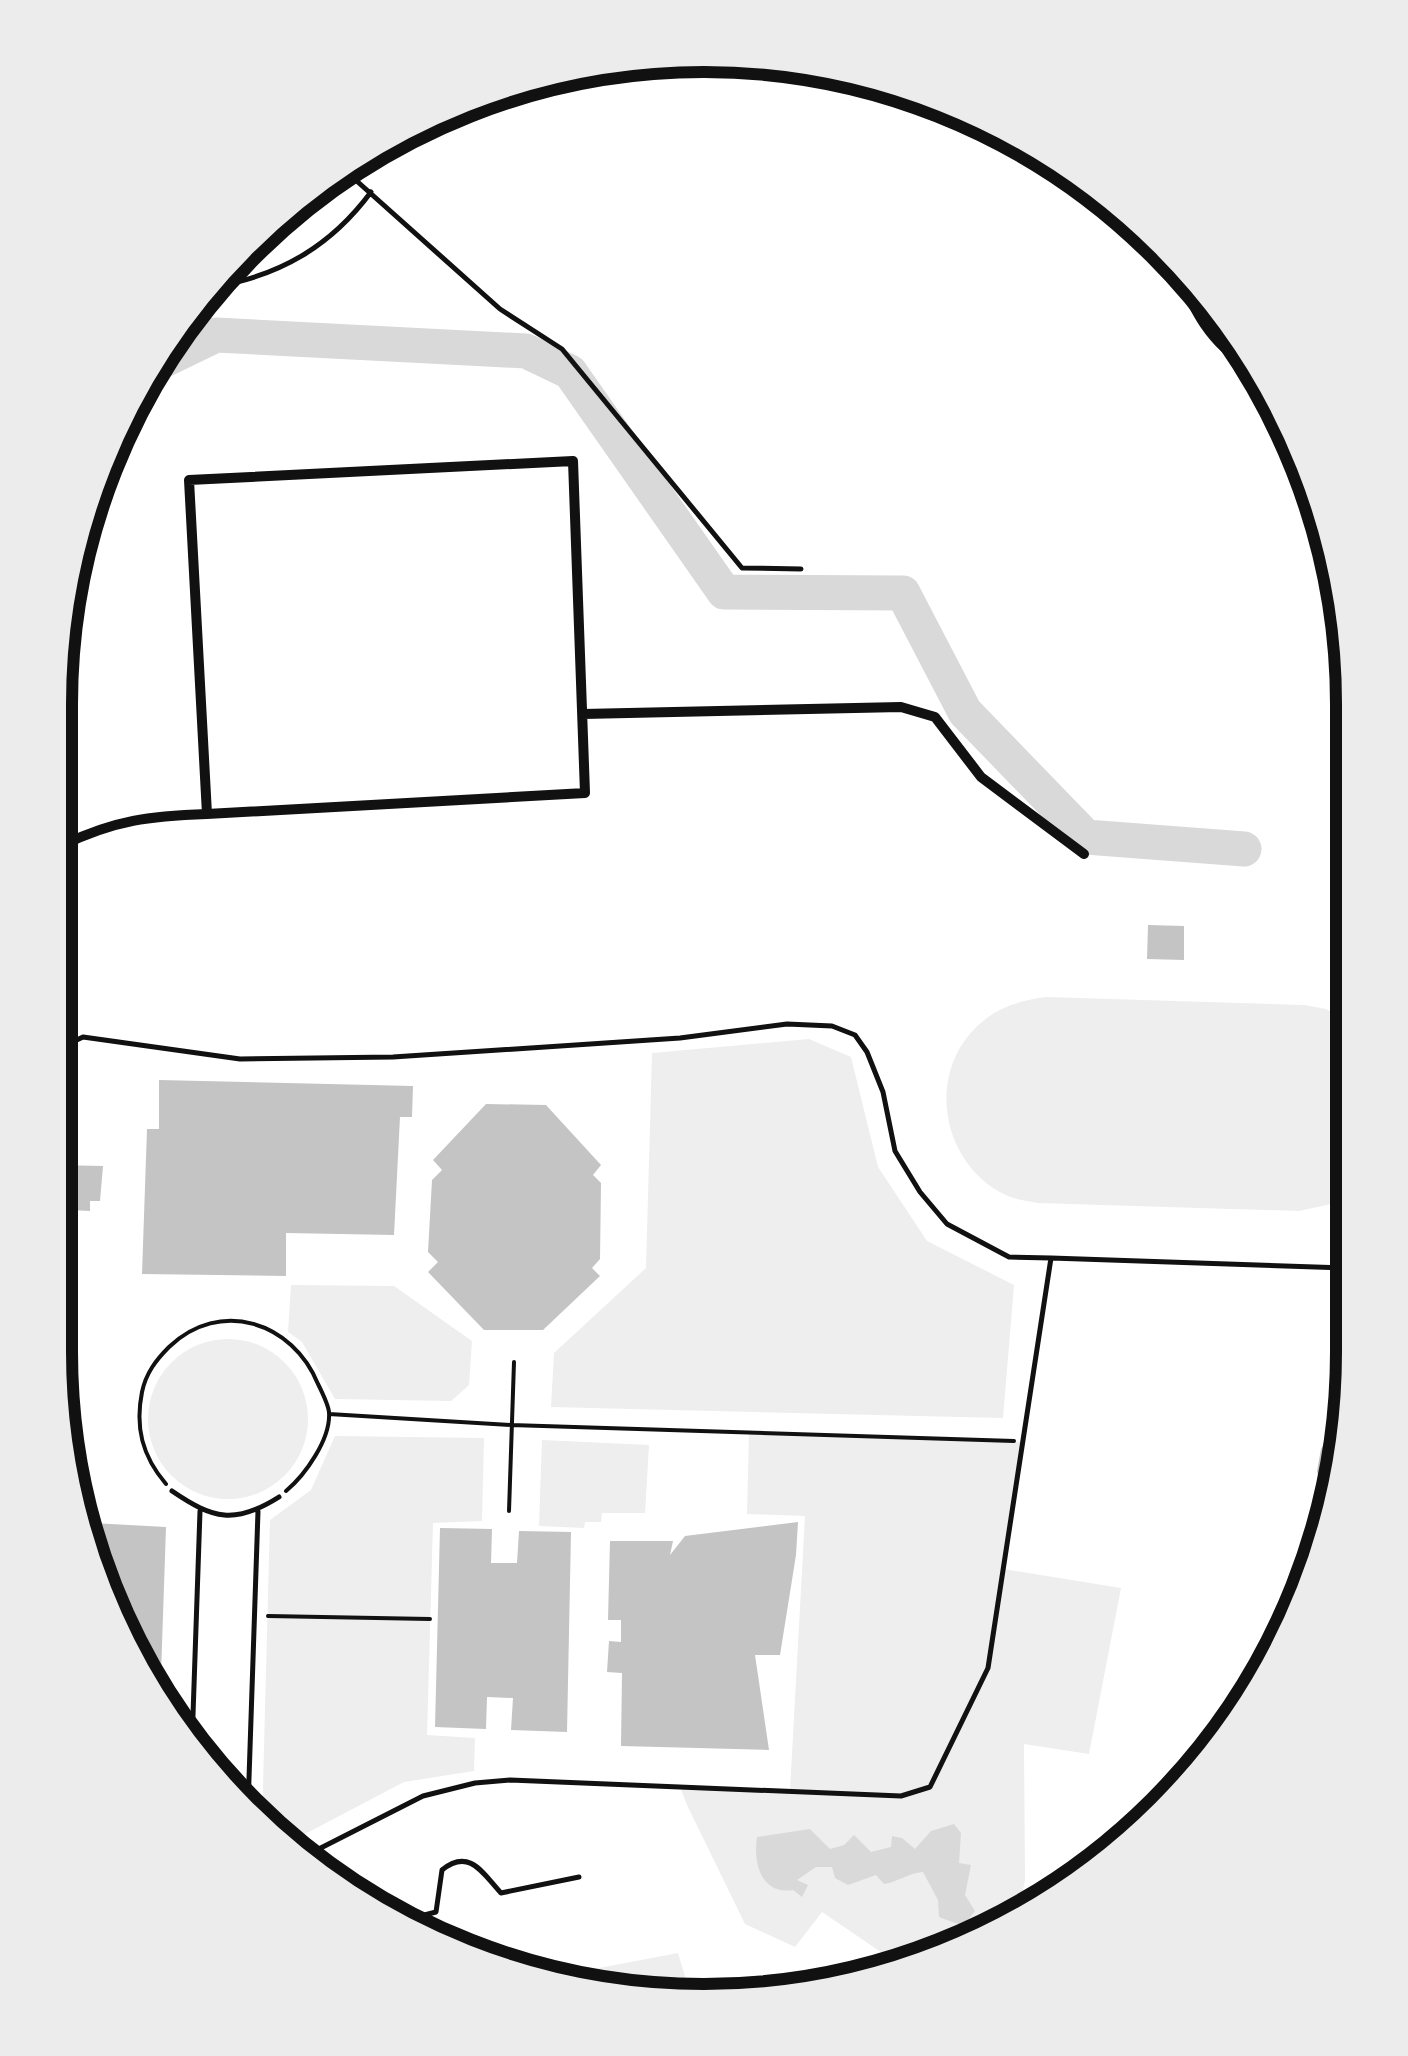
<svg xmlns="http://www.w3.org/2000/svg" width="1408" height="2056" viewBox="0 0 1408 2056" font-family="'Archivo Narrow',sans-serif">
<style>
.green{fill:#eee}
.water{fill:#d9d9d9}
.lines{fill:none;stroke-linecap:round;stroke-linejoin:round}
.river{stroke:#d9d9d9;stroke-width:35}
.building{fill:#c4c4c4}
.path{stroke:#111;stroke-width:4}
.service{stroke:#111;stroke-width:5}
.minor{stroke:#111;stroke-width:10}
.rim{fill:none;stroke:#111;stroke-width:12}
</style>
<rect width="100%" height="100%" fill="#fff"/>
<path class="green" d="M1046,997l258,8 22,4 22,13 2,170 -19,12 -32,7 -261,-8c-10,-2 -21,-3 -30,-7 -68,-30 -84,-126 -26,-174 18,-16 41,-22 64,-25z
M809,1039l42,18 27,110 49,74 87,44 -11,133 -452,-11 3,-54 92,-85 6,-215z
M291,1285l103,1 78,55 -3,44 -18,16 -116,-2 -33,-57 -14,-10z
M148 1419a80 80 0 1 1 160 0a80 80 0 1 1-160 0Z
M749,1433l274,9 -20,127 118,19 -32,166 -65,-10 1,136 -7,35 -26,19 -92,31 -78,-53 -27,35 -50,-23 -58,-119 -7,-18 110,4 15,-275 -58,-2z
M335,1436l149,2 -2,83 -49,2 -6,212 48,3 -1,33 -70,11 -120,63 -22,-21 8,-304 41,-30z
M542,1440l107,5 -4,68h-43l-1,9h-16l-1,6 -45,-2z
M678,1953l12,40 -70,3 -68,-19z"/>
<path class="water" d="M954,1824l7,9 -2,30 12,2 -6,30 10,16 -12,15 -24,-9 -1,-17 -15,-28c-15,1 -25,10 -39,12l-8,-9 -28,10 -13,-7 -3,-11h-16l-19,13 11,5 -6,12 -9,-7c-32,5 -40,-27 -36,-53l53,-8 20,20 14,-4 10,-10 17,17 20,-5 1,-11 10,2 13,11 16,-18z"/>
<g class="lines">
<path class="river" d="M152,366l64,-31 310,16 44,21 154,220 179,1 62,119 121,125 158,12"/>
</g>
<path class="building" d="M1148,925l36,1v34l-37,-1z
M159,1080l254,6 -1,31h-12l-6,118 -108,-2v43l-144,-2 5,-145h12z
M486,1104l60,1 55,60 -8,10 8,8 -1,76 -8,9 8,8 -57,54h-59l-56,-58 10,-10 -10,-10 4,-72 10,-10 -9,-10z
M58,1165l45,1 -3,35h-10v10l-20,-1 -6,189 9,7 6,25 -11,18 -13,-97z
M1346,1421l-6,58 -8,27 -9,-11 -6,-24 4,-22 10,-17z
M798,1522l-2,33 -16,100h-25l14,95 -148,-4 1,-73 -15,-1 2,-31 12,1v-22h-13l2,-79h63l-3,14 15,-19z
M92,1523l74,4 -6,177 -69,-153z
M440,1528l52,1 -1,34h26l2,-32 52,1 -4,200 -56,-2 2,-32 -26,-1 -1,32 -51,-2z"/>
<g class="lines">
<path class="path" d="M329,1414l182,11 503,16
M166,1484c-24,-28 -31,-57 -24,-92 4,-19 14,-32 27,-45 51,-49 124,-25 149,37 4,8 10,20 11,28 2,27 -24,63 -43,79
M509,1511l5,-149
M268,1616l162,3"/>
<path class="service" d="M350,175l150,134 62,40 180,219 59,1
M213,287c67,-11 118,-41 158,-95
M60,1048l23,-11 157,22 153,-2 287,-19 107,-14 45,2 23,9 12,17 16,40 12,59 25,41 27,32 62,33 42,1 -63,410 -58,119 -29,9 -391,-16 -35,3 -52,13 -120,61
M1051,1258l294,10 7,6
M172,1491c41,28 63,34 107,6
M192,1744l8,-233
M248,1808l10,-297
M405,1920l31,-8 6,-42c28,-23 42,5 59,23l78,-16"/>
<path class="minor" d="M1168,252c20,42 36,90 80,112
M583,714l318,-7 34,10 46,60 103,77
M63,845c52,-25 87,-29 144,-31l378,-21 -12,-332 -384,19 18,334"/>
</g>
<path d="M0 0H1408V2056H0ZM704 72H704A632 632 0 0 1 1336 704V1352A632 632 0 0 1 704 1984H704A632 632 0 0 1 72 1352V704A632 632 0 0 1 704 72Z" fill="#ececec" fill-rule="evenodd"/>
<path class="rim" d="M704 72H704A632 632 0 0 1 1336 704V1352A632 632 0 0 1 704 1984H704A632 632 0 0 1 72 1352V704A632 632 0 0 1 704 72Z"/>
</svg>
